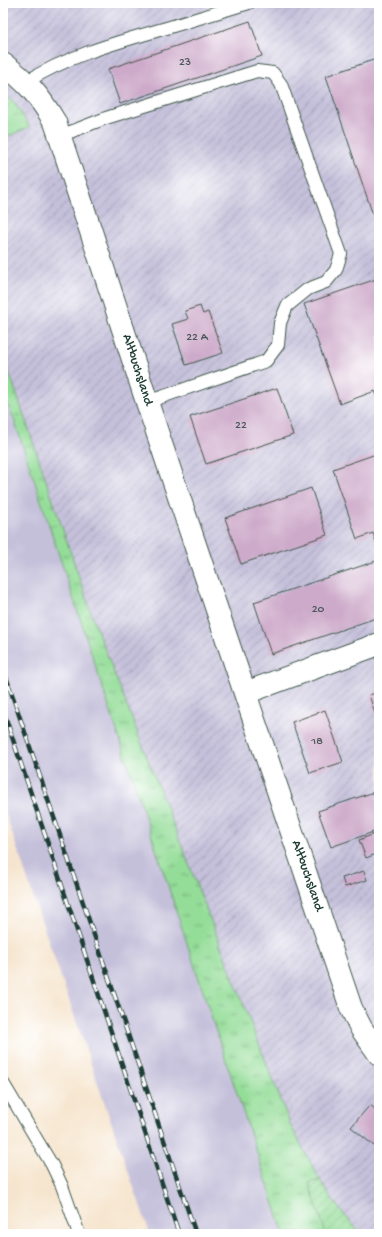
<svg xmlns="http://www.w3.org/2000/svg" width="382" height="1237" viewBox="0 0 382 1237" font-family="'Gochi Hand',sans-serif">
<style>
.industrial{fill:url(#industrial-furrows)}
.railway{fill:#c5c0da}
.grass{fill:url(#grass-tufts);stroke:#5a8d66}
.garden{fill:url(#garden-furrows);stroke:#5a8d66}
.building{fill:#ceaaca}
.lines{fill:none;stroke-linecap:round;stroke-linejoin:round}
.service-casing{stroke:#3f564b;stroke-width:14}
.minor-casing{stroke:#3f564b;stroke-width:24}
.service{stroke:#fff;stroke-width:12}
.minor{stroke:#fff;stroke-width:22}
.rail-casing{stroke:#1f3d34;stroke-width:4.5}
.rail{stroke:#fff;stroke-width:3;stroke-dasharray:9;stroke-linecap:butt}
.labels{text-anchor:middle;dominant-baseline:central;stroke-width:3;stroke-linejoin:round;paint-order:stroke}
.number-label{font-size:12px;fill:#4b585a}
.street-label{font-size:14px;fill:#1f3d34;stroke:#fff}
</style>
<defs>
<pattern id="industrial-furrows" width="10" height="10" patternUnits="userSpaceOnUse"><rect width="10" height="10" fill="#c5c0da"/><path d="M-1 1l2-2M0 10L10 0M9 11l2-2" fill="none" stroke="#9f9db2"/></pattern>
<pattern id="grass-tufts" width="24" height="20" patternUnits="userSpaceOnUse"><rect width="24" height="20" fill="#94dd98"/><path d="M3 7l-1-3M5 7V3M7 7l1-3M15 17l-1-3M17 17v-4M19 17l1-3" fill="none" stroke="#78b47d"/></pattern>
<pattern id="garden-furrows" width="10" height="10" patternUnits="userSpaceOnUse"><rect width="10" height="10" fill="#94dd98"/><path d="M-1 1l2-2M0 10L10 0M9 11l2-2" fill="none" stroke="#78b47d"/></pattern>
</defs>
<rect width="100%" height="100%" fill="#fff"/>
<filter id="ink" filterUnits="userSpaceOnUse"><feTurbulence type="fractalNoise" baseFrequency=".025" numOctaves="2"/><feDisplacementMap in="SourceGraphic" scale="8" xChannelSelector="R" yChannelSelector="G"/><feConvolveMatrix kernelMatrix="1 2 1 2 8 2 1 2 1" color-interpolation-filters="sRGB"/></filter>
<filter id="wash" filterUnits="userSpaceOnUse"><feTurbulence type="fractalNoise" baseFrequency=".012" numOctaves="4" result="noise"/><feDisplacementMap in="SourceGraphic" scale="16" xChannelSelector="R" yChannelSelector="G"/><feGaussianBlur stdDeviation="0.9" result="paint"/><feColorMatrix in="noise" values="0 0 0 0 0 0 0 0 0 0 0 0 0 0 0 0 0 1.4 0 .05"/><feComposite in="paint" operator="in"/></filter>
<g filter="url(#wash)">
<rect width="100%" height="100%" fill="#f6e5ce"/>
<path class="industrial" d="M3,3h376v1231h-18l-19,-21 -16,-22 -36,-67 -195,-500 -92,-270v-216l27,-11 -16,-25 -11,-10z"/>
<path class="railway" d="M3,393l12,29 206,624 63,188h-134l-114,-329 -33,-99z"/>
<path class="grass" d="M3,92l11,10 16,25 -27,11z
M3,354l92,270 187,479 8,21 30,56 -11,3 17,51h-42l-63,-188 -206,-624 -12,-29z"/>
<path class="garden" d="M320,1180c11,20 26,37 41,54h-35l-17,-51z"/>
<g id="blocks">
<path class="building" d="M250,21l12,35 -142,48 -12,-35z
M379,58v155l-6,2 -47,-139z
M379,278v123l-4,-10 -35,13 -36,-100z
M200,306l3,8 5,-2 15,41 -37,12 -14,-41 16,-5 -3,-8z
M277,388l16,47 -87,29 -16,-47z
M379,453v97l-6,-17 -16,6 -24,-70z
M311,488l16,47 -86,29 -16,-46z
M379,560v57l-108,37 -17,-52z
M379,692v33l-10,-30z
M325,710l18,52 -33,11 -18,-51z
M374,792l5,15v23l-48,17 -13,-36z
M379,832v21l-13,5 -7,-18z
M364,871l3,9 -22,7 -3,-9z
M370,1105l9,7v38l-28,-23z"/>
</g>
</g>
<g filter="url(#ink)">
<use href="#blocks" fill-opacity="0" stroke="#3f564b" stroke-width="1"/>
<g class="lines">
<g class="service-casing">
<path id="service" d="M26,82c40,-25 85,-38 130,-51 31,-9 62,-19 93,-28
M60,136l46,-18 151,-47 16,2 8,11 60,170 -5,16 -10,12 -18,7 -21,17 -7,17 -2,22 -12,16 -119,41
M3,1083l49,82 10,21 17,48"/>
</g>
<g class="minor-casing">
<path id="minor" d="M3,64c25,18 36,32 52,58l92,280 204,606 10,20 18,26
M245,693l134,-49"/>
</g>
<use href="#service" class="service"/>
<use href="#minor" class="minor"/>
<g class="rail-casing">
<path id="rail" d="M3,668l193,566
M3,710l176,524"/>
</g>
<use href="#rail" class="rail"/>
</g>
</g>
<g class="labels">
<g class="number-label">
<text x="185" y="63">23</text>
<text x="197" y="338">22 A</text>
<text x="241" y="426">22</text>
<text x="318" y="610">20</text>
<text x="317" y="742">18</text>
</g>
<g class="street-label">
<text transform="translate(137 370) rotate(72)">Altbuchsland</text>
<text transform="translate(307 876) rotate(71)">Altbuchsland</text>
</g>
</g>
<rect width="382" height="1237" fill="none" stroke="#fff" stroke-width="16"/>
</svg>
